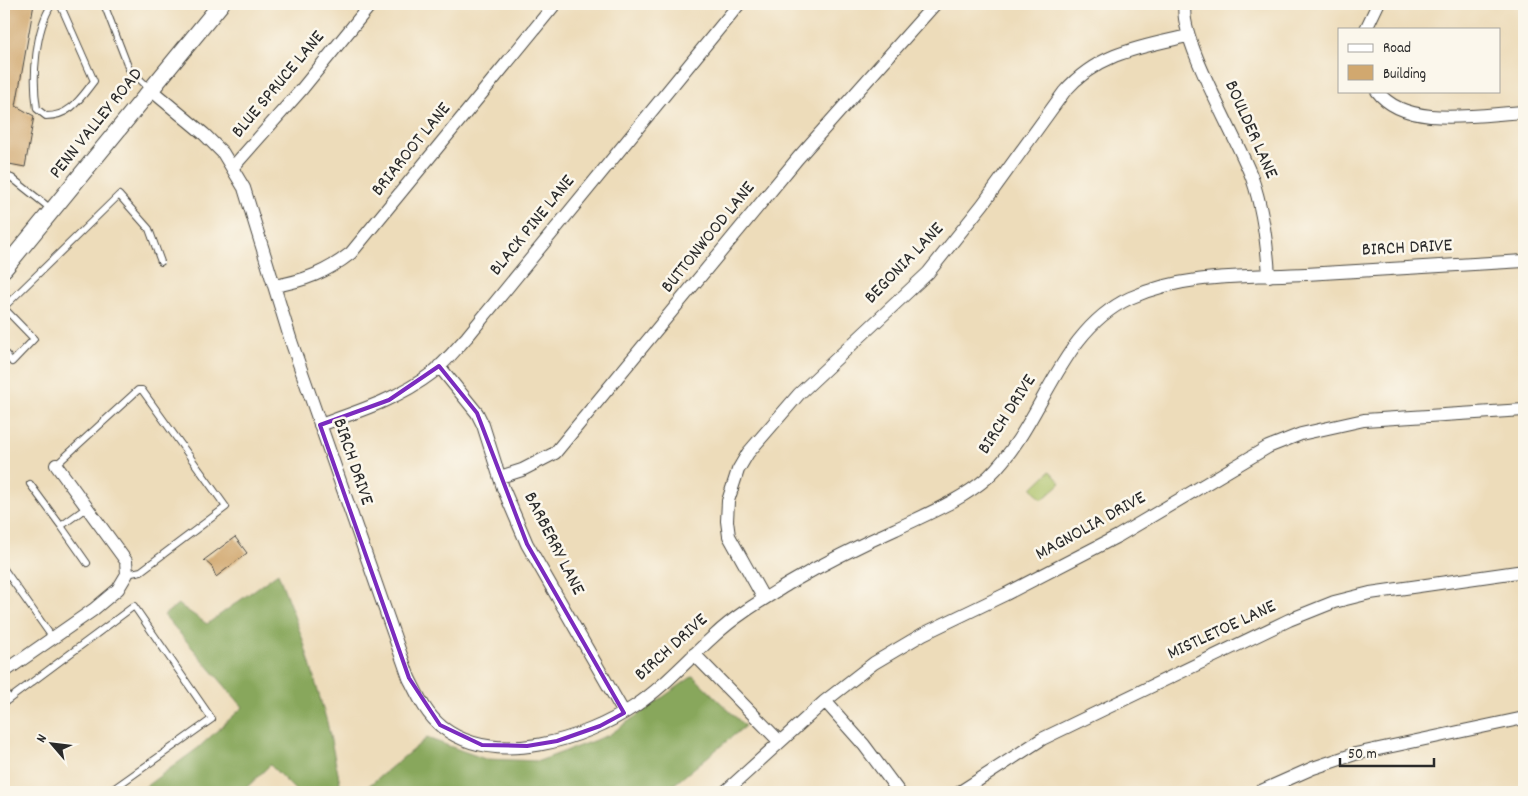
<svg xmlns="http://www.w3.org/2000/svg" width="1528" height="796" viewBox="0 0 1528 796" font-family="Dekko,sans-serif">
<style>
.green{fill:#abc166;stroke:#6b7648}
.forest{fill:#88a75b;stroke:#5a6943}
.building{fill:#d1a86f}
.lines{fill:none;stroke-linecap:round;stroke-linejoin:round}
.service-casing{stroke:#484640;stroke-width:8}
.minor-casing{stroke:#484640;stroke-width:14}
.tertiary-casing{stroke:#484640;stroke-width:18}
.service{stroke:#fff;stroke-width:6}
.minor{stroke:#fff;stroke-width:12}
.tertiary{stroke:#fff;stroke-width:16}
.marked{fill:none;stroke:#7b2cbf;stroke-width:4;stroke-linejoin:round}
.labels{text-anchor:middle;dominant-baseline:central;stroke-width:5;stroke-linejoin:round;paint-order:stroke}
.street-label{font-size:19px;fill:#2b2b2b;stroke:#fbf7ec}
</style>
<rect width="100%" height="100%" fill="#fbf7ec"/>
<filter id="ink" filterUnits="userSpaceOnUse"><feTurbulence type="fractalNoise" baseFrequency=".02" numOctaves="2"/><feDisplacementMap in="SourceGraphic" scale="10" xChannelSelector="R" yChannelSelector="G"/><feConvolveMatrix kernelMatrix="1 2 1 2 8 2 1 2 1" color-interpolation-filters="sRGB"/></filter>
<filter id="wash" filterUnits="userSpaceOnUse"><feTurbulence type="fractalNoise" baseFrequency=".0096" numOctaves="4" result="noise"/><feDisplacementMap in="SourceGraphic" scale="20" xChannelSelector="R" yChannelSelector="G"/><feGaussianBlur stdDeviation="1.12" result="paint"/><feColorMatrix in="noise" values="0 0 0 0 0 0 0 0 0 0 0 0 0 0 0 0 0 1.4 0 .05"/><feComposite in="paint" operator="in"/></filter>
<g filter="url(#wash)">
<rect width="100%" height="100%" fill="#eddcba"/>
<path class="green" d="M1050,471l11,12 -19,17 -10,-12z"/>
<path class="forest" d="M278,573l25,67 24,82 15,70h-45l-27,-27 -28,27h-104l60,-44 45,-41 -79,-92 14,-11 29,20z
M693,676l52,50 -80,66h-304l66,-54 58,21 54,2 70,-26z"/>
<g id="blocks">
<path class="building" d="M4,4h30l-18,102 18,10 -9,51 -21,-4z
M235,537l12,16 -31,24 -4,-10 -8,-7z"/>
</g>
</g>
<g filter="url(#ink)">
<use href="#blocks" fill-opacity="0" stroke="#484640" stroke-width="1"/>
<g class="lines">
<g class="service-casing">
<path id="service" d="M52,4c-17,26 -20,74 -15,105l9,7c24,0 34,-17 48,-35l-34,-77
M104,4l25,65 21,20
M4,175l8,3 39,31
M4,307l115,-112 30,34 12,33
M4,308l30,31 -22,23 -8,-10
M56,465l82,-75h4l84,117 -85,64 -14,3
M30,484l31,42 25,-18
M61,526l26,37
M4,569l48,68
M4,689l5,10
M4,703l130,-97 78,113 -103,73"/>
</g>
<g class="minor-casing">
<path id="minor" d="M1185,4c-8,33 53,135 67,174 11,32 15,63 17,98
M1366,29l12,-25
M151,90l53,44 19,19 21,35 47,153 118,337c9,18 17,36 33,49 53,41 142,13 193,-21 29,-19 53,-47 79,-70 22,-21 50,-37 76,-53 34,-20 70,-38 106,-54 31,-15 66,-29 92,-52 56,-53 69,-145 142,-179 54,-25 118,-21 176,-24 73,-5 146,-9 218,-13
M1377,91c29,39 104,23 147,21
M233,167l69,-78 69,-85
M274,286c30,-5 53,-14 77,-33l204,-249
M439,366l38,47 6,12 20,63 24,56 97,169
M320,425c39,-14 78,-26 112,-52 13,-10 24,-24 35,-36l272,-333
M500,477l22,-7 33,-17 243,-295 137,-154
M764,599l-35,-63 -2,-15 1,-20 10,-31 10,-17 51,-59 129,-121 55,-69 81,-112c34,-39 76,-45 124,-56
M694,654l86,88
M4,672l89,-62 25,-21 9,-15 -1,-13 -70,-96
M825,701l39,44 35,47
M725,792l100,-91 49,-38 49,-29 83,-40 112,-58 150,-89 33,-13 63,-14 160,-10
M960,792l82,-53 247,-119 45,-18 36,-9 154,-22
M1259,792l54,-24 42,-14 169,-36"/>
</g>
<g class="tertiary-casing">
<path id="tertiary" d="M4,269l217,-265"/>
</g>
<use href="#service" class="service"/>
<use href="#minor" class="minor"/>
<use href="#tertiary" class="tertiary"/>
</g>
</g>
<path class="marked" d="M439,366l38,47 50,131 97,169 -24,13 -43,15 -30,5 -45,-1 -42,-20 -31,-47 -89,-253 69,-25z"/>
<g class="labels">
<g class="street-label">
<text transform="translate(279 85) rotate(-50)">BLUE SPRUCE LANE</text>
<text transform="translate(97 124) rotate(-51)">PENN VALLEY ROAD</text>
<text transform="translate(1250 130) rotate(66)">BOULDER LANE</text>
<text transform="translate(412 150) rotate(-51)">BRIAROOT LANE</text>
<text transform="translate(533 226) rotate(-51)">BLACK PINE LANE</text>
<text transform="translate(709 238) rotate(-51)">BUTTONWOOD LANE</text>
<text transform="translate(1407 249) rotate(-3)">BIRCH DRIVE</text>
<text transform="translate(905 264) rotate(-46)">BEGONIA LANE</text>
<text transform="translate(1008 415) rotate(-57)">BIRCH DRIVE</text>
<text transform="translate(352 462) rotate(71)">BIRCH DRIVE</text>
<text transform="translate(1091 527) rotate(-29)">MAGNOLIA DRIVE</text>
<text transform="translate(553 544) rotate(63)">BARBERRY LANE</text>
<text transform="translate(1222 631) rotate(-25)">MISTLETOE LANE</text>
<text transform="translate(672 648) rotate(-42)">BIRCH DRIVE</text>
</g>
</g>
<rect width="1528" height="796" fill="none" stroke="#fbf7ec" stroke-width="20"/>
<rect x="1338" y="28" width="162" height="65" fill="#fbf7ec" stroke="#a8a59f"/>
<rect x="1348" y="44" width="25" height="8" fill="#ffffff" stroke="#a8a59f"/>
<text x="1383" y="52" font-size="15" fill="#2b2b2b">Road</text>
<rect x="1348" y="65" width="25" height="15" fill="#d1a86f" stroke="#a8a59f"/>
<text x="1383" y="78" font-size="15" fill="#2b2b2b">Building</text>
<g transform="translate(52 744) rotate(298)" stroke="#fbf7ec" stroke-width="4" paint-order="stroke">
<path d="M0-4L9 19L0 12L-9 19Z" fill="#2b2b2b"/>
<text y="-8" font-size="14" font-weight="bold" text-anchor="middle" fill="#2b2b2b">N</text>
</g>
<path d="M1340 758v8h94v-8" fill="none" stroke="#2b2b2b" stroke-width="2.5"/>
<text x="1348" y="758" font-size="15" fill="#2b2b2b" stroke="#fbf7ec" stroke-width="4" paint-order="stroke">50 m</text>
</svg>
